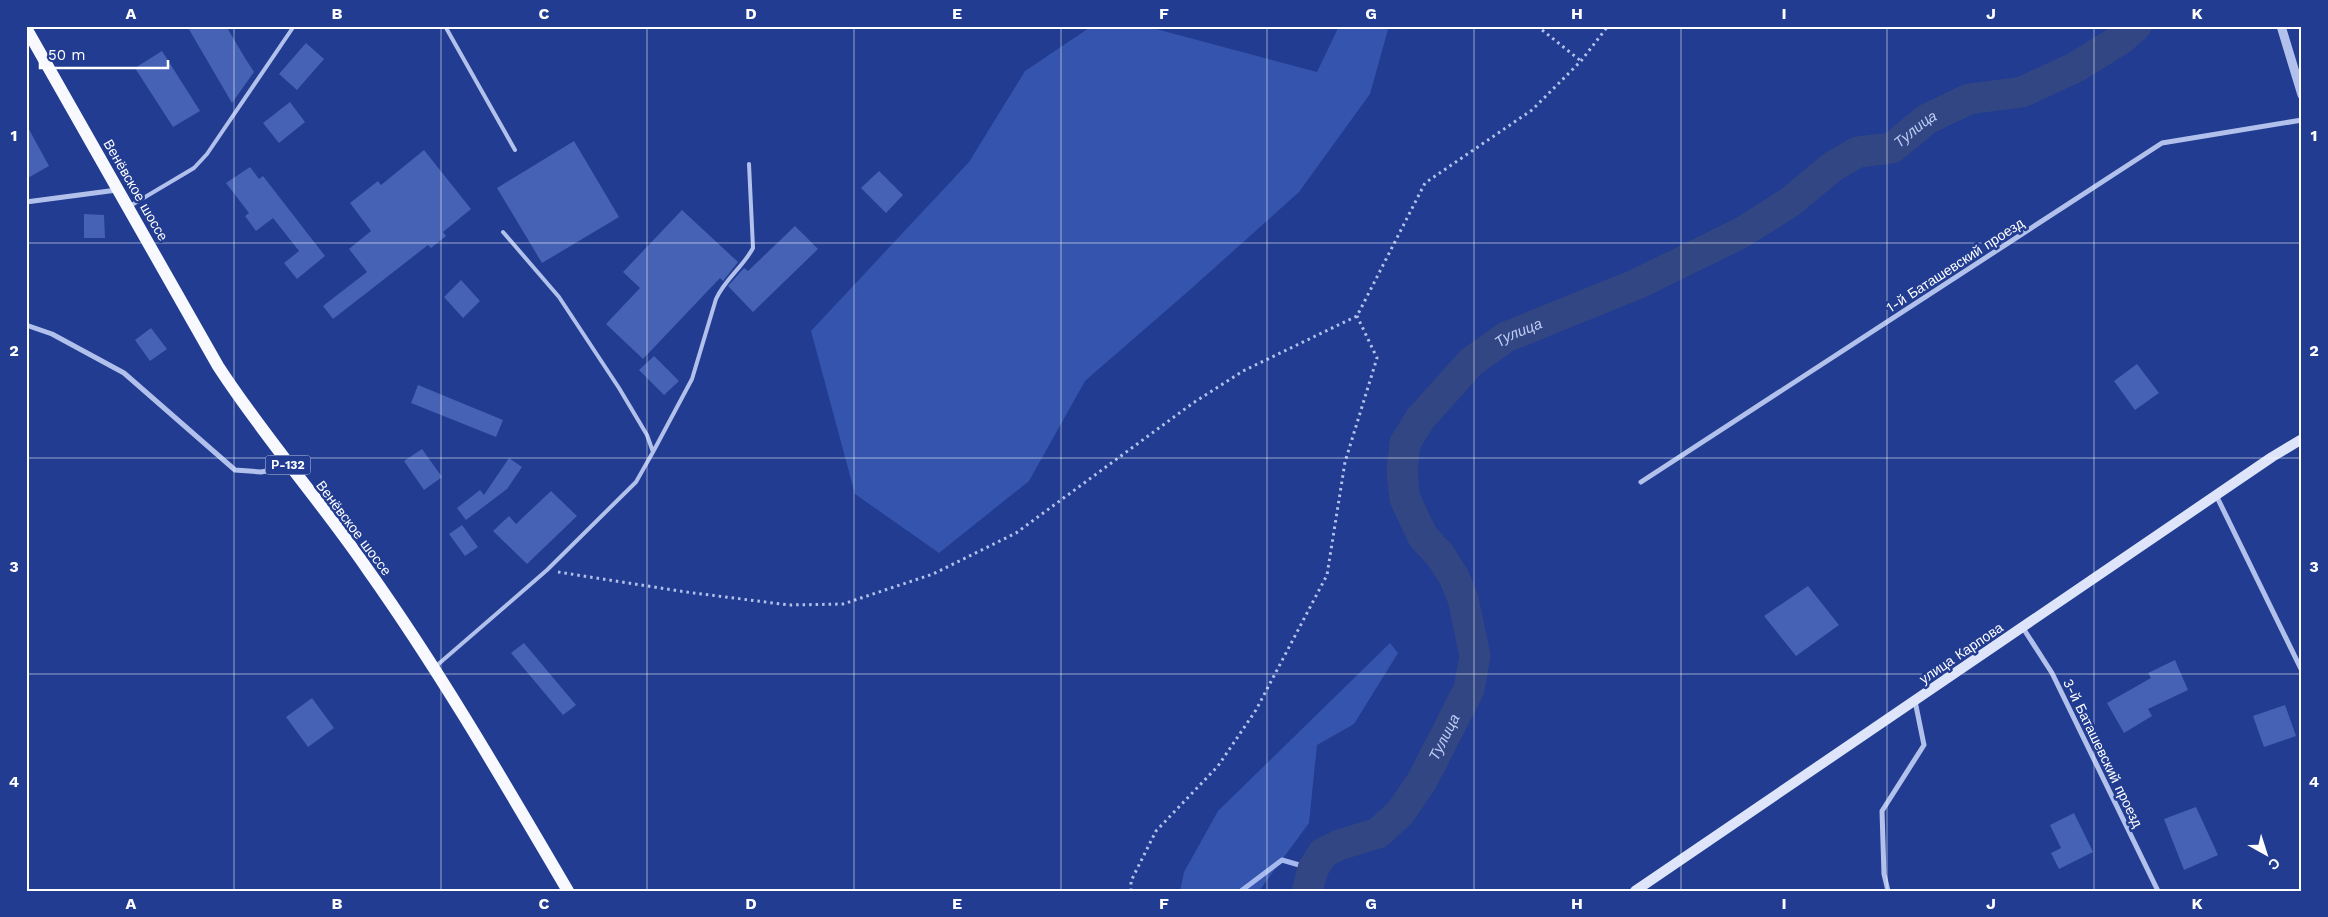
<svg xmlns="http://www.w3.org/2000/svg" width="2328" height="917" viewBox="0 0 2328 917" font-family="'Work Sans',sans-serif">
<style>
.green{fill:#3554ad}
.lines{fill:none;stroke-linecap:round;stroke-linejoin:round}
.stream{stroke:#a6b9ee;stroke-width:5}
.river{stroke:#324684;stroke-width:31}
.building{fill:#4662b5}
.path{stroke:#b2c1ec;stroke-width:3;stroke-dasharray:2.5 4;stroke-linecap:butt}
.service{stroke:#b2c1ec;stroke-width:4}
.minor{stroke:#b2c1ec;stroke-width:5}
.tertiary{stroke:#b2c1ec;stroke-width:9}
.secondary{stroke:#dee4f9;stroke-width:10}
.primary{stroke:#f8f9ff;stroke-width:12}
.grid{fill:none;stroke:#fff;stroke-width:1;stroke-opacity:0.55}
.labels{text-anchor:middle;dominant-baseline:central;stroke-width:5;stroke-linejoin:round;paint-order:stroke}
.shield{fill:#213c90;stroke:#bcc4de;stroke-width:1}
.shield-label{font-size:12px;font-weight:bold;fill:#fff}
.street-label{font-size:14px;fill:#fff;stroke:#213c90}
.water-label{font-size:15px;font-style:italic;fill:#beccf3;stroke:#213c90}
.neatline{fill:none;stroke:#fff;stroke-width:2}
.grid-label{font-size:16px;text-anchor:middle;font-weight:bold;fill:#fff}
</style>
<rect width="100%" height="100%" fill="#213c90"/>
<path class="green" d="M1092,26h53l172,46 22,-46h50l-19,68 -71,98 -107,96 -107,93 -56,100 -90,72 -84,-59 -44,-163 158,-169 56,-91z
M1390,643l8,10 -44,71 -37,21 -8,78 -50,68h-79l4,-19 34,-61z"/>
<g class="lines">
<path class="stream" d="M1241,891l41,-31 31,9"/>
<path class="river" id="s1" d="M1307,891l6,-22 10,-16 16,-8 39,-12 22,-20 22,-32 47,-92 6,-33 -12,-57 -9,-22 -14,-22 -17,-18 -18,-38 -3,-28 3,-28 15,-24 51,-57 35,-25 131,-53 104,-51 49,-31 42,-35 26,-15 34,-4 35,-29 42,-20 53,-7 54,-25 45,-28 15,-13"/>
</g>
<path class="building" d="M187,26h39l19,32 9,14 -22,31z
M306,43l18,16 -27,31 -18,-16z
M162,51l38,60 -27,16 -38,-59z
M290,102l15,20 -26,21 -16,-20z
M26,124l23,42 -23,13z
M574,141l45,76 -77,46 -45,-75z
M424,150l47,59 -28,23 3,4 -15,12 -3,-3 -95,74 -10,-13 44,-34 -18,-23 22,-18 -21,-28 28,-22 3,4z
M250,167l9,12 4,-3 62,80 -28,23 -13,-16 15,-12 -26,-33 -17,13 -11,-15 4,-3 -23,-30z
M879,171l24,24 -17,18 -25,-25z
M682,210l56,52 -15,19 -3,-3 -77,81 -37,-35 34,-36 -17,-16z
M84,214l20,1 1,23h-21z
M795,226l23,23 -65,63 -25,-26 16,-18 4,3z
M461,280l19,21 -17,17 -19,-21z
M151,328l16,21 -17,12 -15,-21z
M654,356l25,25 -15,14 -25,-25z
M2137,364l22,29 -24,17 -21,-29z
M418,385l85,35 -7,17 -85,-34z
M422,449l20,28 -18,13 -20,-29z
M509,458l13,9 -15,22 -41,31 -9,-12 23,-18 4,5z
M551,491l26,25 -50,48 -34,-33 16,-15 7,8z
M462,525l16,22 -13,9 -16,-22z
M1808,586l31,39 -43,31 -32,-40z
M524,643l52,62 -13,10 -52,-62z
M2175,660l13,30 -40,19 4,7 -28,17 -17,-30 44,-25 -3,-5z
M312,698l22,30 -26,19 -22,-30z
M2285,705l11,31 -32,11 -11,-31z
M2196,807l22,48 -34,15 -20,-51z
M2074,813l19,39 -34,17 -8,-16 10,-5 -11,-23z"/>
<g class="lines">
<path class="path" d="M1537,26l44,35
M558,572l128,20 103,13 54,-1 90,-30 83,-41 177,-130 50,-32 114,-55 68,-133 107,-73 49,-49 27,-35
M1131,891v-10l25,-50 62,-65 38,-56 71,-135 18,-113 32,-104 -20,-42"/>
<path class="service" d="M445,26l70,124
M130,206l64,-38 13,-14 87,-128
M653,452l39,-73 24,-80c9,-20 27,-32 37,-51l-4,-84
M435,667l112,-97 89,-88 17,-30 -6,-17 -28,-47 -60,-91 -56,-65"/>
<path class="minor" d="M26,202l91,-12
M26,325l26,9 72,39 111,97 26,2 28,-5
M1641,482l521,-339 140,-23
M2216,495l86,176
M2023,628l29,45 106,218
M1888,891l-4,-17 -2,-63 42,-66 -9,-44"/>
<path class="tertiary" d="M2281,26l21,69"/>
<path class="secondary" d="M1635,891l637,-434 30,-18"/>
<path class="primary" d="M26,28l192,338c46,71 102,134 150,204 73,103 136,212 200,321"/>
</g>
<path class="grid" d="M234,26v865M441,26v865M647,26v865M854,26v865M1061,26v865M1267,26v865M1474,26v865M1681,26v865M1887,26v865M2094,26v865M26,243h2276M26,458h2276M26,674h2276"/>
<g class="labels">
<rect class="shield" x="265.5" y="455.5" width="45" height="19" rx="4"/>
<g class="shield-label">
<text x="288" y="465">Р-132</text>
</g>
<g class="street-label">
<text transform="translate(136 190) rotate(60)">Венёвское шоссе</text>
<text transform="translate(1955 265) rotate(-33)">1-й Баташевский проезд</text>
<text transform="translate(354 528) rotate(53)">Венёвское шоссе</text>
<text transform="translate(1961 653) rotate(-34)">улица Карпова</text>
<text transform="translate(2103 753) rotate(64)">3-й Баташевский проезд</text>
</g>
<g class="water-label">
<text stroke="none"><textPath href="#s1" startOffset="1149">Тулица</textPath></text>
<text stroke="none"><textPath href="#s1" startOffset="698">Тулица</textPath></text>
<text stroke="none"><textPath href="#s1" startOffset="218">Тулица</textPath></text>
</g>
</g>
<rect width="2328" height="917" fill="none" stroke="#213c90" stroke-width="55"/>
<g transform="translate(2266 854) rotate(141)" stroke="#213c90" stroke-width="4" paint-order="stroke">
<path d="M0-4L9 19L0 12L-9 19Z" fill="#ffffff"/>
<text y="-8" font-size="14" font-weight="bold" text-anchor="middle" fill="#ffffff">С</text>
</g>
<path d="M40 60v8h128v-8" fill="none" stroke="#ffffff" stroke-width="2.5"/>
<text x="48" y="60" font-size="15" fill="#ffffff" stroke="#213c90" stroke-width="4" paint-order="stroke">50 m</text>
<rect x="28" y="28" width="2272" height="862" class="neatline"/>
<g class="grid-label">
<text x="131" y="19">A</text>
<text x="337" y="19">B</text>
<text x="544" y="19">C</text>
<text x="751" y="19">D</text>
<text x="957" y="19">E</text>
<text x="1164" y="19">F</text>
<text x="1371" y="19">G</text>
<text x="1577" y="19">H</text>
<text x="1784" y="19">I</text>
<text x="1991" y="19">J</text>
<text x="2197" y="19">K</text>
<text x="14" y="141">1</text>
<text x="2314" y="141">1</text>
<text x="14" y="356">2</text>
<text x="2314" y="356">2</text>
<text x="14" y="572">3</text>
<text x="2314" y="572">3</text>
<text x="14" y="787">4</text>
<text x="2314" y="787">4</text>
<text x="131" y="909">A</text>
<text x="337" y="909">B</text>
<text x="544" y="909">C</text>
<text x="751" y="909">D</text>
<text x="957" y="909">E</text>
<text x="1164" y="909">F</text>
<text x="1371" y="909">G</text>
<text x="1577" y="909">H</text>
<text x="1784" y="909">I</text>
<text x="1991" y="909">J</text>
<text x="2197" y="909">K</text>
</g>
</svg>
